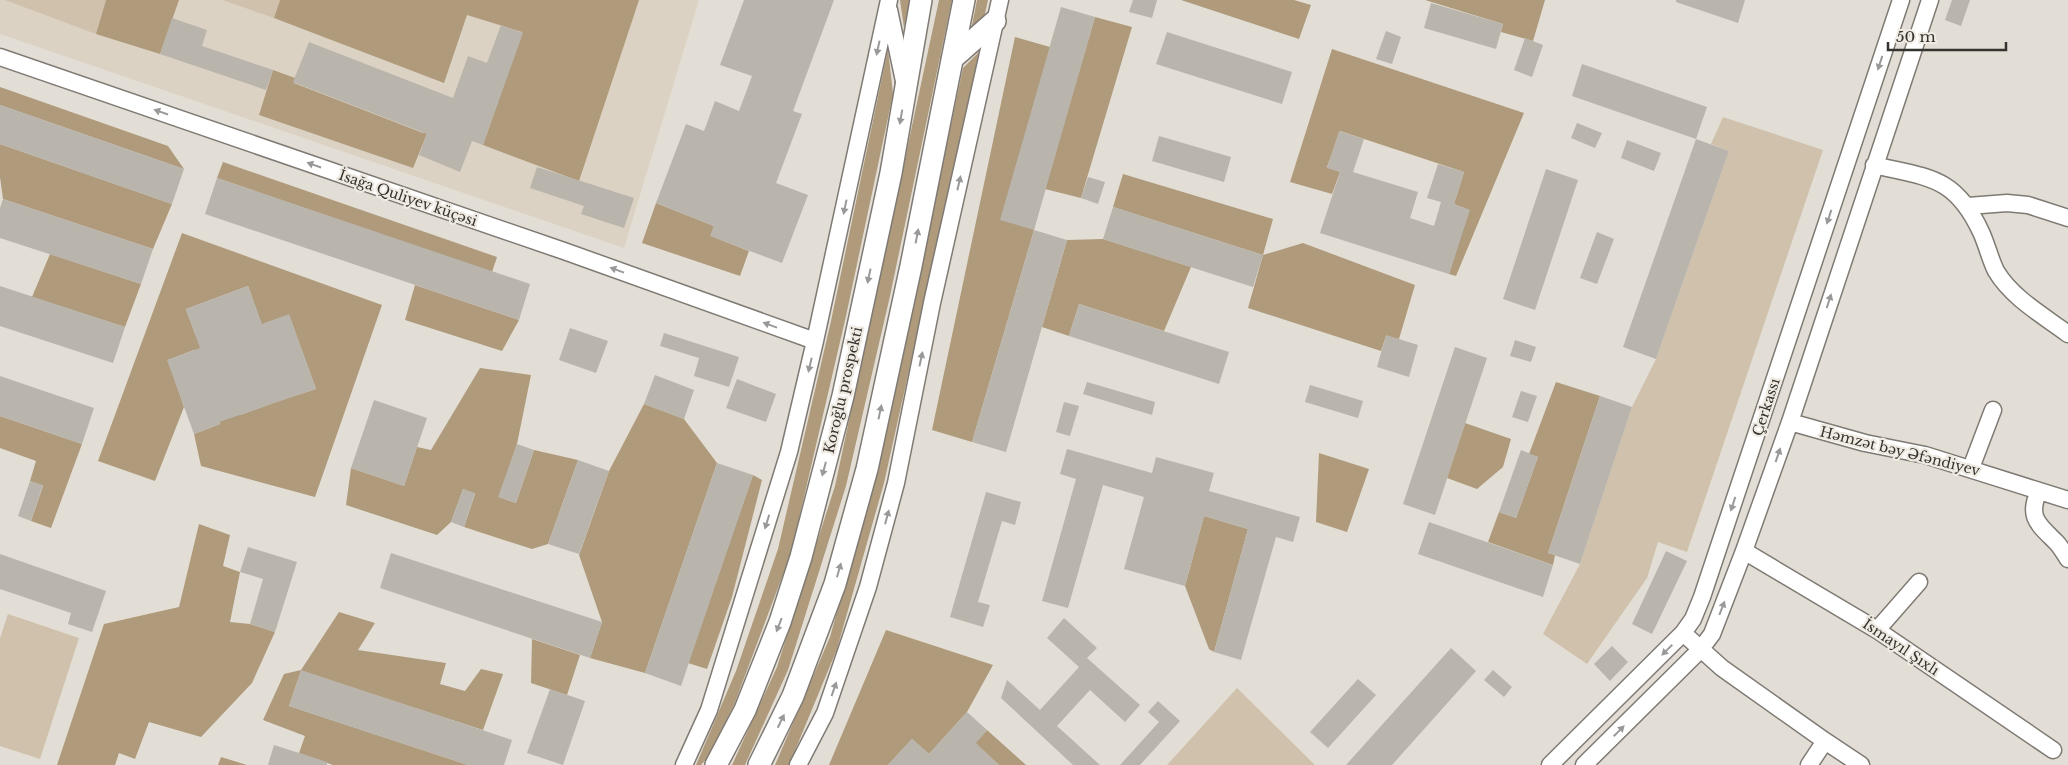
<svg xmlns="http://www.w3.org/2000/svg" width="2068" height="765" viewBox="0 0 2068 765" font-family="'Libre Baskerville',serif">
<style>
.built{fill:#dcd2c3}
.green{fill:#cfc1ac}
.forest{fill:#af9a7b}
.building{fill:#b9b4ac}
.lines{fill:none;stroke-linecap:round;stroke-linejoin:round}
.minor-casing{stroke:#7f7a73;stroke-width:19}
.major-casing{stroke:#7f7a73;stroke-width:24}
.minor{stroke:#fff;stroke-width:16}
.major{stroke:#fff;stroke-width:21}
.oneway{fill:#9a9997}
.labels{text-anchor:middle;dominant-baseline:central;stroke-width:4.5;stroke-linejoin:round;paint-order:stroke}
.street-label{font-size:14px;fill:#35332f;stroke:#f0ebe2}
</style>
<rect width="100%" height="100%" fill="#e3ded5"/>
<path class="built" d="M0,0h699l-75,248 -624,-214z"/>
<path class="green" d="M5,0h101l-10,34z
M223,0h57l-6,18z
M1723,117l100,33 -136,402 -29,-10 -11,36 -60,86 -44,-30 37,-70 52,-157 24,-48 73,-208 -18,-7z
M8,614l71,24 -39,121 -40,-13v-108z
M1237,688l78,77h-148z"/>
<path class="forest" d="M106,0h73l-19,54 -64,-20z
M280,0h359l-60,181 -96,-36 39,-113 -55,-17 -23,68 -170,-65z
M900,0h10l-6,28z
M939,0h13l-62,296 -44,190 -58,184 -43,95h-13l45,-98 58,-181z
M977,0h11l-4,18 -14,17z
M1181,0h113l17,5 -12,34z
M1425,0h120l-12,41 -32,-9 2,-8z
M1095,17l37,10 -51,171 -36,-9z
M1015,37l35,10 -16,183 -62,212 -40,-12z
M888,49l5,45 -47,222 -55,237 -57,152 -25,51 -8,9h-5l40,-94 42,-122 53,-228z
M1332,49l192,64 -68,163 -7,-2 20,-64 -15,-6 10,-32 -124,-41 -13,36 13,5 -8,22 -42,-12z
M980,51l-96,432 -47,166 -48,116h-14l55,-128 51,-182 82,-387z
M273,70l22,8 -1,5 129,50 6,-4 -16,39 -154,-53z
M0,87l168,59 16,23 -184,-64z
M0,144l172,60 -19,45 -150,-50 -3,-22z
M223,162l274,95 -5,15 -275,-94z
M1123,174l150,45 -10,36 40,-12 112,42 -16,54 -13,-3 -5,15 -133,-43 15,-53 -150,-48z
M656,203l58,23 -3,10 38,15 -9,25 -98,-33z
M182,233l200,72 -67,192 -114,-31 -7,-32 26,-10 -11,-30 20,-7 11,28 31,-11 -11,-29 20,-7 11,29 25,-8 -27,-74 -24,8 10,30 -20,7 -10,-29 -8,3 -4,-14 24,-9 -9,-25 -62,23 9,25 23,-8 5,13 -10,4 11,29 -20,7 -10,-29 -26,10 16,47 -29,74 -57,-20z
M1103,239l88,28 -27,64 -85,-27 -10,32 -27,-9 25,-87z
M50,254l91,30 -16,43 -93,-30z
M415,285l104,35 -17,31 -97,-31z
M480,368l51,7 -14,69 -18,53 17,6 18,-53 44,10 -30,84 -16,5 -68,-22 11,-33 -12,-5 -12,33 -14,13 -91,-30 5,-37 53,18 13,-39 14,3z
M1556,382l44,14 -52,157 7,2 -2,10 -65,-23 11,-30 17,6 22,-61 -9,-3z
M644,404l40,15 33,44 -72,210 -55,-15 12,-36 -23,-67 30,-84z
M0,416l82,28 -31,84 -20,-7 12,-35 -13,-5 6,-20 -36,-13z
M1465,423l46,16 -8,28 -26,22 -30,-11z
M1319,453l50,16 -22,63 -31,-10z
M753,475l9,5 -30,117 -25,72 -19,-6z
M1204,516l44,13 -34,123 -5,-3 -24,-63z
M199,524l31,11 -7,31 17,6 -10,50 20,2 25,8 -23,51 -51,54 -52,-15 -14,37 -16,-6 -4,12h-58l47,-141 75,-17z
M339,612l36,11 -17,27 88,13 -6,21 25,7 16,-22 22,5 -20,56 -182,-59 -12,35 179,59h-135l-34,-12 6,-17 -42,-16 21,-46 17,-4z
M886,630l107,35 -26,47 -38,42 -17,-15 -24,26h-59z
M532,639l48,16 -13,40 -36,-12z
M987,730l39,35h-27l-15,-14 -28,14z
M221,757l26,8h-29z"/>
<path class="building" d="M744,0h90l-41,111 9,3 -26,69 32,12 -26,68 -72,-27 4,-10 -58,-23 30,-79 18,7 11,-30 24,10 13,-35 -32,-11z
M1133,0h24l-5,18 -23,-6z
M1676,0h69l-7,23 -62,-21z
M1952,0h18l-9,26 -16,-6z
M1431,3l72,21 -7,25 -72,-21z
M1061,7l34,10 -61,213 -34,-10z
M172,18l35,12 -5,16 71,24 -7,20 -106,-36z
M501,25l22,8 -40,112 -11,-4 -12,31 -41,-17 8,-21 -134,-52 16,-40 144,56 15,-42 19,7z
M1386,31l15,6 -9,27 -16,-5z
M1167,32l125,40 -10,32 -126,-40z
M1525,38l18,7 -11,32 -18,-7z
M1582,64l125,43 -11,32 -124,-43z
M0,105l184,64 -12,35 -172,-60z
M1577,123l25,10 -7,15 -24,-10z
M1339,131l25,8 -11,33 65,20 -8,26 24,8 7,-24 -14,-4 11,-34 26,8 -10,32 16,6 -21,64 -129,-41 20,-61 -13,-4z
M1159,136l72,21 -7,25 -72,-21z
M1696,139l33,12 -73,208 -33,-12z
M1627,140l34,13 -7,18 -33,-13z
M537,167l97,31 -10,30 -43,-14 3,-8 -54,-18z
M1546,169l32,11 -43,130 -32,-11z
M1088,177l17,5 -7,22 -17,-6z
M217,178l313,106 -11,36 -314,-106z
M3,199l150,50 -12,35 -141,-46v-30z
M1113,207l150,48 -10,32 -150,-48z
M1034,230l33,10 -61,212 -34,-10z
M1597,232l17,7 -17,45 -17,-6z
M0,286l125,41 -12,36 -113,-37z
M248,286l14,38 27,-10 27,75 -97,33 1,2 -26,10 -27,-74 33,-12 -14,-39z
M1079,304l150,48 -10,32 -150,-48z
M570,328l38,13 -12,32 -37,-13z
M664,333l75,24 -10,30 -35,-11 5,-18 -39,-12z
M1386,335l32,10 -9,32 -32,-10z
M1515,340l21,7 -5,15 -21,-6z
M1455,347l32,11 -52,157 -32,-11z
M655,375l39,15 -10,29 -40,-15z
M0,376l94,32 -12,36 -82,-28z
M737,379l39,15 -10,28 -40,-14z
M1087,382l68,20 -3,13 -69,-21z
M1310,385l53,16 -5,17 -53,-16z
M1521,391l16,5 -9,26 -16,-5z
M1600,396l32,11 -52,157 -32,-11z
M374,400l53,18 -23,68 -53,-18z
M1064,402l15,4 -9,30 -14,-4z
M517,444l17,6 -18,53 -18,-6z
M1067,449l85,24 4,-16 58,16 -5,18 91,26 -7,25 -17,-5 -35,123 -27,-8 34,-123 -44,-13 -19,70 -61,-17 20,-72 -41,-12 -35,123 -26,-7 34,-122 -16,-5z
M1521,450l17,7 -22,61 -17,-6z
M578,460l31,11 -30,83 -31,-10z
M717,463l36,12 -72,211 -36,-13z
M30,481l13,4 -12,36 -13,-5z
M463,489l12,4 -11,34 -13,-5z
M986,492l35,10 -6,23 -13,-4 -24,81 12,3 -7,22 -33,-10z
M1429,522l124,43 -10,32 -125,-43z
M248,547l49,15 -22,70 -25,-8 13,-45 -23,-7z
M1666,551l21,10 -35,73 -20,-10z
M391,553l211,69 -12,36 -210,-70z
M0,554l106,37 -14,41 -24,-8 3,-11 -71,-24z
M1064,618l33,30 -10,10 53,47 -15,17 -35,-32 -33,36 43,39h-27l-72,-67 6,-18 33,30 39,-43 -32,-29z
M1612,646l16,16 -18,19 -16,-17z
M1451,648l25,23 -84,94h-46z
M301,670l211,70 -8,25h-36l-179,-59z
M1493,670l19,17 -8,10 -20,-17z
M1358,679l18,16 -48,53 -18,-16z
M550,689l35,12 -22,64 -36,-12z
M1158,701l22,20 -40,44h-20l39,-43 -11,-10z
M967,712l20,18 -11,13 23,22h-111l24,-26 17,15z
M274,745l53,17v3h-59z"/>
<g class="lines">
<g class="minor-casing">
<path id="minor" d="M889,10l15,71
M0,57l564,194 251,90
M1874,165c55,13 81,11 107,67 6,13 9,27 15,39 16,27 48,45 72,63
M1968,206l39,-3 21,2 40,13
M1790,422l75,21 60,12 143,45
M1971,468l22,-58
M2039,491c-12,26 -1,33 17,51 5,5 8,11 12,17
M1744,551l133,79 176,120
M1877,630l42,-48
M1683,633l39,35 103,73 36,24
M684,765l25,-55 80,-258 26,-111 74,-341
M798,765l27,-52 43,-126 28,-104 36,-180 68,-303
M1550,765l133,-132 10,-14 9,-22 199,-597
M1584,765l116,-115 12,-16 32,-83 46,-129 140,-422
M1809,765l16,-24"/>
</g>
<g class="major-casing">
<path id="major" d="M952,59l43,-38
M716,765l29,-55 35,-88 21,-65 42,-161 48,-223 30,-173
M759,765l34,-69 42,-112 32,-115 44,-203 53,-266"/>
</g>
<use href="#minor" class="minor"/>
<use href="#major" class="major"/>
</g>
<defs><path id="oneway-solid" d="M-6-.8H1V-3.2L6.5 0L1 3.2V.8H-6Z" transform="scale(1.25)"/></defs>
<g class="oneway">
<use href="#oneway-solid" transform="translate(878 48) rotate(102)"/>
<use href="#oneway-solid" transform="translate(1880 63) rotate(108)"/>
<use href="#oneway-solid" transform="translate(161 112) rotate(-161)"/>
<use href="#oneway-solid" transform="translate(901 117) rotate(100)"/>
<use href="#oneway-solid" transform="translate(314 165) rotate(-161)"/>
<use href="#oneway-solid" transform="translate(959 183) rotate(-77)"/>
<use href="#oneway-solid" transform="translate(845 207) rotate(102)"/>
<use href="#oneway-solid" transform="translate(1829 217) rotate(108)"/>
<use href="#oneway-solid" transform="translate(917 236) rotate(-79)"/>
<use href="#oneway-solid" transform="translate(617 270) rotate(-160)"/>
<use href="#oneway-solid" transform="translate(869 276) rotate(102)"/>
<use href="#oneway-solid" transform="translate(1829 301) rotate(-72)"/>
<use href="#oneway-solid" transform="translate(770 325) rotate(-160)"/>
<use href="#oneway-solid" transform="translate(921 359) rotate(-78)"/>
<use href="#oneway-solid" transform="translate(810 365) rotate(103)"/>
<use href="#oneway-solid" transform="translate(880 412) rotate(-78)"/>
<use href="#oneway-solid" transform="translate(1778 455) rotate(-71)"/>
<use href="#oneway-solid" transform="translate(824 469) rotate(105)"/>
<use href="#oneway-solid" transform="translate(1733 504) rotate(108)"/>
<use href="#oneway-solid" transform="translate(887 517) rotate(-75)"/>
<use href="#oneway-solid" transform="translate(767 522) rotate(107)"/>
<use href="#oneway-solid" transform="translate(839 570) rotate(-74)"/>
<use href="#oneway-solid" transform="translate(1722 608) rotate(-69)"/>
<use href="#oneway-solid" transform="translate(779 625) rotate(111)"/>
<use href="#oneway-solid" transform="translate(1667 650) rotate(135)"/>
<use href="#oneway-solid" transform="translate(834 689) rotate(-71)"/>
<use href="#oneway-solid" transform="translate(781 721) rotate(-64)"/>
<use href="#oneway-solid" transform="translate(1619 731) rotate(-45)"/>
</g>
<g class="labels">
<g class="street-label">
<text transform="translate(408 198) rotate(19)">İsağa Quliyev küçəsi</text>
<text transform="translate(843 390) rotate(-77)">Koroğlu prospekti</text>
<text transform="translate(1766 407) rotate(-72)">Çerkassı</text>
<text transform="translate(1900 451) rotate(14)">Həmzət bəy Əfəndiyev</text>
<text transform="translate(1901 647) rotate(34)">İsmayıl Şıxlı</text>
</g>
</g>
<path d="M1888 42v8h118v-8" fill="none" stroke="#35332f" stroke-width="2.5"/>
<text x="1896" y="42" font-size="15" fill="#35332f" stroke="#f0ebe2" stroke-width="4" paint-order="stroke">50 m</text>
</svg>
